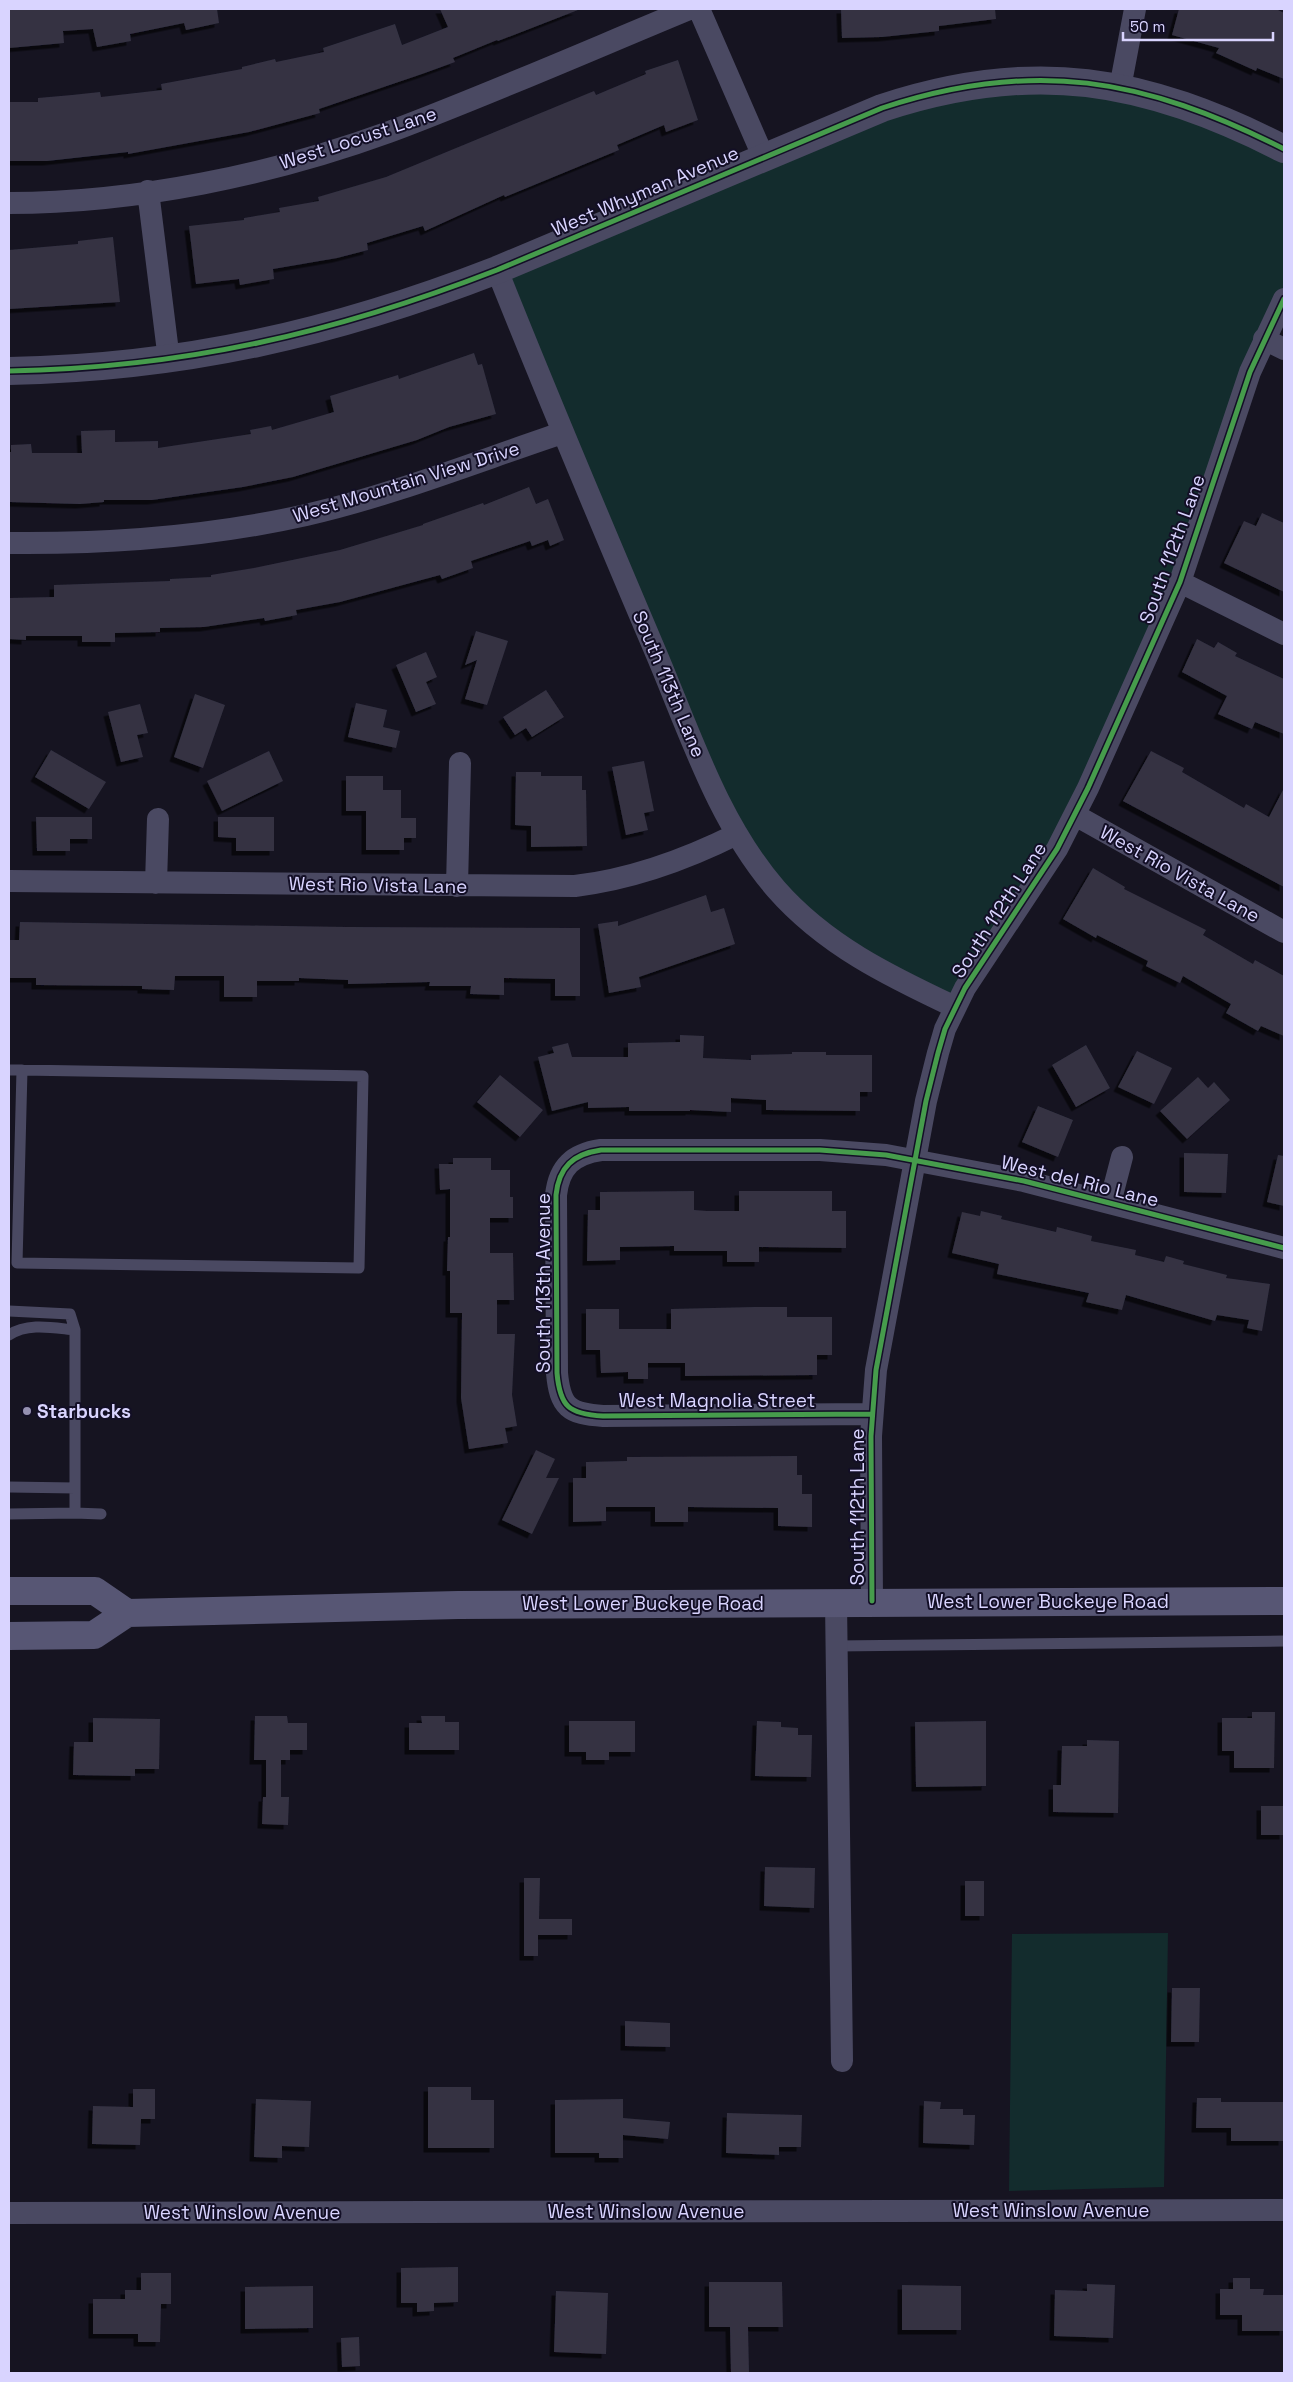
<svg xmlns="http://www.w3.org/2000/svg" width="1293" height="2382" viewBox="0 0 1293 2382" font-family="'Space Grotesk',sans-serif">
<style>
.green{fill:#132c2d}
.building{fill:#343243;filter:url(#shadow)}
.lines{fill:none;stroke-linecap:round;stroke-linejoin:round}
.service{stroke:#4a4962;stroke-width:11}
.minor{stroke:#4a4962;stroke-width:22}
.tertiary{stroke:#4a4962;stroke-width:28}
.secondary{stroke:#575674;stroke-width:28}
.cycleway-casing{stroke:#130f26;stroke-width:8}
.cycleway{stroke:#469c4c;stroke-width:5}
.poi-dot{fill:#9591b1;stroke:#130f26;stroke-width:2}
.labels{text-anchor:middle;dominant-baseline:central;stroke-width:4;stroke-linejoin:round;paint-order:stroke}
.street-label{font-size:19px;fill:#d9d4ff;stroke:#130f26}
.poi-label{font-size:19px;font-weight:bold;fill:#d9d4ff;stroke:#130f26;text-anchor:start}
</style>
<defs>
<filter id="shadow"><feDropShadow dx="-4.5" dy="4.5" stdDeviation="0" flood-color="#0009"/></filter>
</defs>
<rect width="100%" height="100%" fill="#161421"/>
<path class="green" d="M1056,80l228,69v150l-96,257 -100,232 -133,219 -77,-37 -129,-117 -252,-583 353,-149z
M1168,1933l-4,254 -155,4 3,-257z"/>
<path class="building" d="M9,9h208l2,14 -33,7 -2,-7 -54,11 1,7 -34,6 -4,-18 -30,2 1,12 -55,5z
M440,9l138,1 -80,31 -1,-1 -44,18 2,4 -33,12 -103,35 1,4 -71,19 -121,22v-2l-81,9h-38v-59h29v-4l34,-3 28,-3 1,5 61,-7 -1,-6 81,-15v-2l33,-8 1,3 48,-10 -1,-4 72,-24 7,21 46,-18z
M841,9h154l1,10 -57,7v5l-57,6 -40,1z
M1179,9h97l8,4v66l-27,-11 -1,3 -40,-18 3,-5 -47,-13z
M678,60l20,60 -32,12 -2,-7 -47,20 2,5 -114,47 -1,-2 -79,36 -2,-5 -56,17 1,7 -31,8 -64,11 1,10 -34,6 -1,-6 -43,5 -7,-58 55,-6v-2l36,-6 -1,-4 40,-7 -1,-4 68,-20 208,-86 2,4 50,-21 -1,-3z
M113,237l7,65 -111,7v-59l69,-6v-3z
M474,353l4,12 4,-1 14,50 -47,13 -32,13 -124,37 -50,10 -91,13h-48v2l-24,2 -71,-2v-50h2v-7l20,-1 1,9h50l-1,-22 34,-1v12l43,-1v7l93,-14 -1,-4 21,-4 1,4 62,-18 -4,-16 68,-21 1,4z
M529,487l7,17 12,-5 16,41 -14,6 -2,-6 -16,6 -2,-5 -59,20 2,7 -31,11 -2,-4 -100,27 -44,8 1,5 -32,6 -1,-3 -60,9 -44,1v4l-45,1v9h-33v-6h-56v4l-17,-1v-41l45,-1v-12l116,-4v-2l41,-2v-2l43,-7 86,-18 83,-25v-1l60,-21 1,2z
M1262,513l22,10v69l-60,-29 20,-42 12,5z
M476,631l32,10 -21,64 -22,-6 12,-39 -12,5z
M1197,639l17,9 4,-6 19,11 -2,3 49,23v55l-29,-12 -3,7 -34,-15 9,-18 -45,-24z
M426,652l11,25 -11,5 10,22 -20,8 -20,-47z
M546,690l18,27 -32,20 -6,-9 -11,7 -12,-18z
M195,694l30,11 -22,63 -29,-11z
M356,703l31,7 -4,17 17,4 -4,17 -48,-11z
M140,704l8,29 -11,2 6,22 -22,5 -13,-50z
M51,750l55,32 -17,27 -54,-32z
M269,751l14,30 -61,30 -15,-30z
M1151,751l33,17 -2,4 62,36 2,-4 23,13 15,-29v99l-161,-86z
M644,761l10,50 -10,2 4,17 -22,5 -14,-68z
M516,772h25v4h41v14h4l1,56 -56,1v-21l-16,-1z
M346,776h37v14h18v28h15v20h-12v12h-38v-39h-20z
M36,817h56v22h-22v12h-33z
M218,817h56v34h-38v-13l-18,-1z
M1093,868l32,19 -1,2 82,41 -3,5 50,29 2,-4 29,16v60l-23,-10 -3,5 -32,-18 5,-9 -48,-28 -3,7 -34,-17 2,-5 -51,-26 -1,3 -33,-19z
M706,895l5,17 13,-4 11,36 -96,33 2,10 -32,6 -11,-69 20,-3v5z
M20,922l328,5 232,1v68h-25v-17l-51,-1v17l-34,-1 1,-8h-42l1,-4 -82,2v-4l-49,-2v3h-42v16h-33v-21h-49l-1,14 -32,-1v-3l-106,-1v-7h-27v-38h10z
M680,1035l24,1 -1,22 48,2v-5l41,-1v-2h34v3h46v37h-12v19l-94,-1v-10l-35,-2v14l-41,-2v1h-61v-4l-41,1v-6l-36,9 -14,-54 16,-4 -2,-6 16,-4 4,14h56v-14l52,-1z
M1086,1045l24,43 -34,19 -24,-42z
M1137,1051l35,17 -18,36 -36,-17z
M500,1075l43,35 -23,27 -43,-35z
M1198,1077l10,11 6,-6 16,18 -43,39 -27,-28z
M1038,1106l35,14 -15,37 -36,-15z
M1184,1153l44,1 -2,39 -42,-1z
M1278,1155l6,1v50l-17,-4z
M453,1158h38v12h19v27h3v21h-23v35h23l1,47h-17v34h18l-3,61 5,31 -12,2 3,15 -39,6 -8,-51 1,-85h-12v-42h-3l1,-34h2v-48l-10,1 -1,-26h14z
M694,1191v19l13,1h32v-20h93v20h14v37l-87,-1v15h-32v-11h-53v-5l-54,1v13l-33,1 1,-51h12v-18z
M981,1211l21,5 -1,3 55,13 1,-5 35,9 -1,5 45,9 -1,5 29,7 2,-6 18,5 -1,3 44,11 -1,3 44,6 -8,47 -15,-3 2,-8 -32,-5 -2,6 -89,-26 -4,15 -36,-8 3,-9 -92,-19 2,-10 -47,-11 10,-41 18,4z
M755,1307h32v10h45v38h-15v20l-132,1v-13h-37v16h-20v-7l-27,1 -1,-23h-14v-41h33v20h52v-20z
M536,1450l19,9 -9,19h13l-27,56 -30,-14z
M797,1456v19h5v19h10v33l-34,-1v-18l-90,-1v15h-33v-15h-49v14l-33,1v-44h13v-16l41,-1v-4z
M1252,1712h23l-1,56h-40v-17h-12v-33h30z
M255,1716h32l1,7h19v27h-17v10h-9v37h8l-1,28 -26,-1 1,-27h3v-37h-12z
M421,1716h24v6h14v28h-50v-27h13z
M93,1718l67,1 -1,50h-24v7l-62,-1 1,-33h19z
M569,1721h66v31h-26v8h-23v-8h-17z
M757,1721l24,1v5l17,1v7h14l-1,42 -56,-1z
M986,1721v65l-70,1 -1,-65z
M1087,1740l32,1 -1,72 -65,-1v-27h8l1,-39h25z
M1261,1806h23v29h-23z
M765,1867l50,1 -1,40 -50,-2z
M524,1878h16l-1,41h33v16h-34v21h-14z
M965,1881h19v35h-19z
M1172,1988h28l-1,54h-28z
M625,2021l45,2v24l-45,-1z
M428,2087h43v13h23v48h-66z
M133,2089h22v30h-14l-1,26 -48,-1 1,-38 40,1z
M1197,2098h24v4h62v39h-52v-13h-35z
M256,2099l55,2 -2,46 -27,-1v12l-28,-1z
M623,2099v19l47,4 -2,17 -45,-4v23h-24v-5h-44v-53z
M924,2101l17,1 -1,7h23v6h12l-1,30 -51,-2z
M727,2113l75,2 -1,32h-22v8l-53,-2z
M458,2267v35l-24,1v8l-17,1v-9h-16v-35z
M141,2273h30v31h-10l-1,38h-22v-8h-45v-35h32v-9h16z
M1233,2278h17v11h14l-1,6h21v36h-42v-16h-22v-26h13z
M709,2282h73l1,45h-35l1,46h-18l-1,-46h-21z
M1087,2284l28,1 -2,53 -59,-2 1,-46 32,1z
M902,2285l59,1v44h-59z
M313,2286v42l-68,1v-42z
M556,2291l52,2 -2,61 -52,-2z
M359,2337l1,29 -18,1 -1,-29z"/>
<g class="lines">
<path class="service" d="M9,1070h13l341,6 -4,192 -342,-5 5,-193
M9,1311l61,3 5,16v183l-66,1
M9,1335c19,-13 45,-7 66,-5
M9,1487l66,1
M75,1513l26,1
M836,1646l448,-5"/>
<path class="minor" d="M699,9l64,147
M1120,88l15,-79
M148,191l21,169
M9,203c126,0 262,-28 380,-71 101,-38 201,-82 300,-123
M497,270c51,128 105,256 159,383 34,80 62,169 120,236 49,56 113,87 179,118
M1264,339l20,10
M9,543c100,1 199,-6 297,-28 87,-20 172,-54 256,-82
M1180,582l104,52
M1075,815l209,117
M9,881l566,5c58,-7 110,-26 162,-52
M156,883l2,-64
M457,886l3,-123
M1110,1203l12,-46
M872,1414l-269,2c-34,-2 -43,-9 -46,-43l-1,-178c3,-28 17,-41 45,-45h219l66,5 138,26 260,67
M872,1601l-1,-165 5,-66 50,-269 12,-48 7,-24 20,-41 92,-139 31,-61 92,-206 70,-210 34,-73
M836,1602l6,459
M9,2213l1275,-3"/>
<path class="tertiary" d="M9,371c174,-3 326,-38 488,-101l385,-162c151,-50 262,-30 402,41"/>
<path class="secondary" d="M9,1591h86l32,22 331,-8 826,-4
M9,1636l85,-1 33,-22"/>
<g class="cycleway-casing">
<path id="cycleway" d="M9,371c174,-3 326,-38 488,-101l385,-162c151,-50 262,-30 402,41
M872,1414l-269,2c-34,-2 -43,-9 -46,-43l-1,-178c3,-28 17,-41 45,-45h219l66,5 138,26 260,67
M872,1601l-1,-165 5,-66 50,-269 12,-48 7,-24 20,-41 92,-139 31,-61 92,-206 70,-210 34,-73"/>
</g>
<use href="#cycleway" class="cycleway"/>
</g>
<circle class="poi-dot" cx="27" cy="1411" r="5"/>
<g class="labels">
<g class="street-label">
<text transform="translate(358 138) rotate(-18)">West Locust Lane</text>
<text transform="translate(645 191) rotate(-23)">West Whyman Avenue</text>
<text transform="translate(406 482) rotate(-17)">West Mountain View Drive</text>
<text transform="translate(1172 549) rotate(-70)">South 112th Lane</text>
<text transform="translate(669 684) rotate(67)">South 113th Lane</text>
<text transform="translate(1180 874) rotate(29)">West Rio Vista Lane</text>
<text transform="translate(378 885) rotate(1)">West Rio Vista Lane</text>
<text transform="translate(999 910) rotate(-57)">South 112th Lane</text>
<text transform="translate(1080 1181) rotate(14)">West del Rio Lane</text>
<text transform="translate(543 1283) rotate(-90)">South 113th Avenue</text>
<text x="717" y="1400">West Magnolia Street</text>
<text transform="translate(857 1507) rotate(-90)">South 112th Lane</text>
<text x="1048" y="1601">West Lower Buckeye Road</text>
<text x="643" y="1603">West Lower Buckeye Road</text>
<text x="1051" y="2210">West Winslow Avenue</text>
<text x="646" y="2211">West Winslow Avenue</text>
<text x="242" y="2212">West Winslow Avenue</text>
</g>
<g class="poi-label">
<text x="37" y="1411">Starbucks</text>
</g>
</g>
<rect width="1293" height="2382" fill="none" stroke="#d9d4ff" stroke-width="20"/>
<path d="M1123 32v8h150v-8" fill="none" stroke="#d9d4ff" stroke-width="2.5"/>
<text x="1130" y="32" font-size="15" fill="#d9d4ff" stroke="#130f26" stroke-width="4" paint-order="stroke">50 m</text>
</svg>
